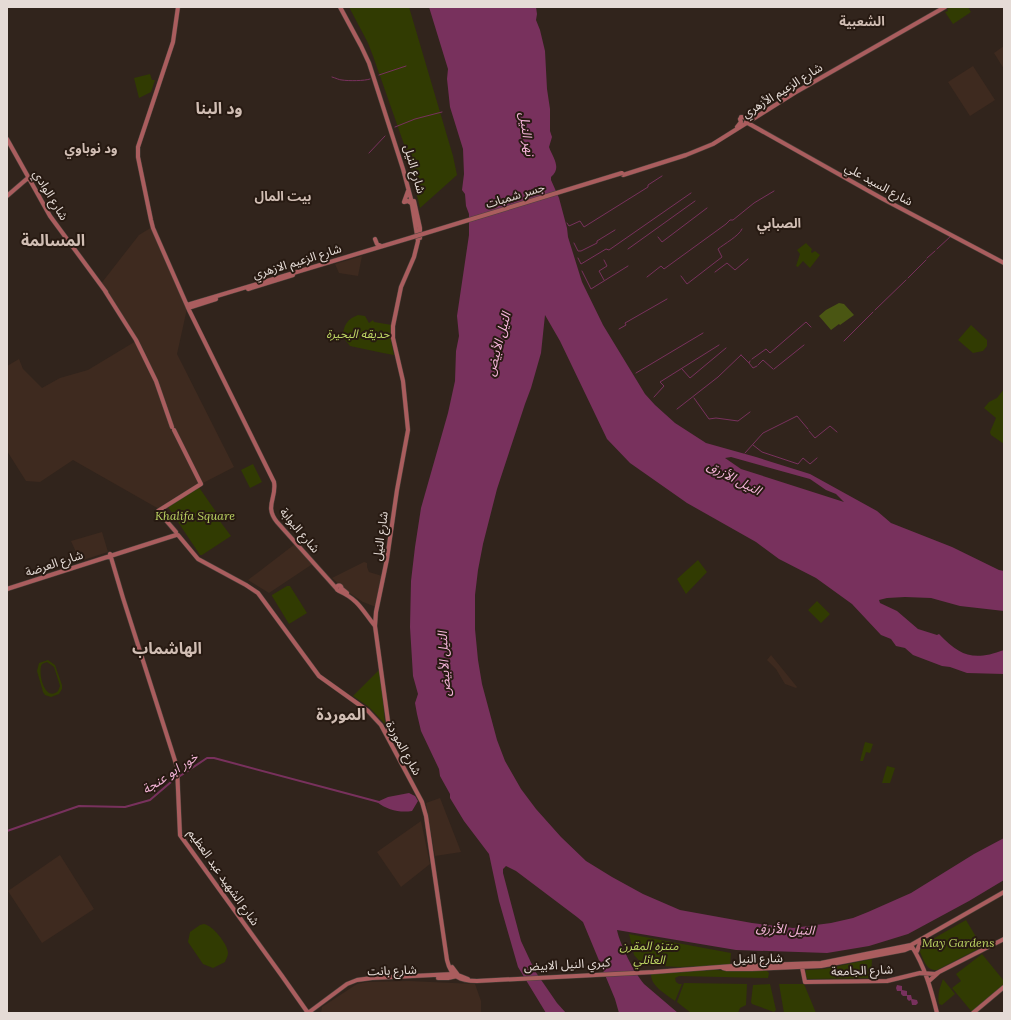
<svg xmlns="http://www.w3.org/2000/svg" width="1011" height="1020" viewBox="0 0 1011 1020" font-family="Lora,'Noto Sans Arabic',serif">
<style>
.built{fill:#3e2a1f}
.green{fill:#313b02;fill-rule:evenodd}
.forest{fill:#4a5613}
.water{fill:#78315d;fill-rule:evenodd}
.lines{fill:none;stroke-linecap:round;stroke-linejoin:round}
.stream{stroke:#78315d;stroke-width:1}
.canal{stroke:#78315d;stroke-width:2}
.major-casing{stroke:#4e433c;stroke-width:5}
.major{stroke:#aa5d5e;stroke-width:4}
.major-bridge-casing{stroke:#4e433c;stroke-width:5;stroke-linecap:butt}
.major-bridge{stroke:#aa5d5e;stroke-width:4}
.labels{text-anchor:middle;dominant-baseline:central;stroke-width:4;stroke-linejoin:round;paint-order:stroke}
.street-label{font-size:12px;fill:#e5dbd6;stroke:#271a12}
.park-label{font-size:12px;font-style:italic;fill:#bdd563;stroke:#271a12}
.neighbourhood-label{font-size:13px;font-weight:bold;fill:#d1beb4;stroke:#271a12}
.water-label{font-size:13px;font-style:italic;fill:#f4b4d8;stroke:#271a12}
.district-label{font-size:16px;font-weight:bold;fill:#d1beb4;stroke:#271a12}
</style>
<rect width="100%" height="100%" fill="#31241c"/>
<path class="built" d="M1004,46v23l-10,-16z
M973,66l22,34 -25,16 -22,-34z
M152,227l36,77 -11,50 57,113 -29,15 -46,27 -86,-49 -33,22 -14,-1 -19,-30v-85l12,-7 4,10 19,19 18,-10 28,-8 48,-29 -36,-56 39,-50z
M362,256l-4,20 -19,-3 -4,-9z
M102,532l6,20 -28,9 -9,-20z
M295,544l19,19 -45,30 -21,-13z
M364,562l3,1v4l2,5 13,4 -6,31 -13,-5 -18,-12 -13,-12z
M771,655l26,32 -1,1 -11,-4 -9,-15 -9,-9z
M440,798l21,54 -26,4 -9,-53z
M421,821l9,43 -29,23 -24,-35z
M60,855l34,54 -52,34 -34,-52z
M409,981l66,3 6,17v12h-160l1,-6 35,-23 10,-2z"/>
<path class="green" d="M349,7h60l44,149 4,19 -37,33 -14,-58 -33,-94 -5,-13z
M951,7h17l3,5 -18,12 -8,-12 3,-1 -1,-2z
M150,74l2,6h3l-4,12 -12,6 -5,-20z
M806,243l6,6 -1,3 1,1 3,-2 5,4 -10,13 -7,-7 -5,6 -2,-1 4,-12 -3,-4z
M358,315l7,1 4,7 4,-3 1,2 18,3 -1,16 3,14 -11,-2 -33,-7 -7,-9c0,-11 4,-18 15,-22z
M971,325l16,15v6l-4,5 -10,2 -15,-13z
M1004,389v55l-13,-9 -1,-3 6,-14 -12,-10 5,-6 8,-4z
M253,464l9,18 -12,6 -9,-18z
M198,486l23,33 -2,1 12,16 -29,19h-2l-32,-48z
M698,560l9,12 -21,22 -9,-15z
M287,586h3l17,27 -18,11 -17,-28v-1z
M817,601l13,13 -9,9 -13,-13z
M48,660l7,5 7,20v4l-3,5 -8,3 -6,-2 -2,-3 -6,-21 2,-8zM47,662l7,5 6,19 -2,5c-13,12 -21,-19 -16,-27z
M380,669l5,55 -16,-17 -16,-11z
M865,742l8,2 -3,9 -4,-1 -3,9h-3z
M887,766l8,2 -5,15h-8z
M966,920l16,27 -45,23c-11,1 -13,-10 -17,-18l2,-7z
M204,924c8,1 24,20 24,29 0,3 -2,6 -3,9l-12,6 -10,-4 -15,-22 2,-10 10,-7z
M629,934l102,19 -1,12 -51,2 -36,-2 -9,-10z
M982,954l22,27v4l-32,27 -20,-24 9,-7 -5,-7z
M872,959l-1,19 -63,1 -2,-1 -1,-6 1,-2 18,-1z
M715,970l19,1h33l2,2 -1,5 -89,-2 -4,2 1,4 3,2h3l-7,17c-9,-7 -25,-15 -24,-28z
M943,979l12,15 -13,11 -3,-1c-2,-9 1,-17 4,-25z
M684,983l63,1 -1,21 -6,3 -2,5h-47l-14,-11z
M770,984l6,26 -2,2 -22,-8 -1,-2 2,-17z
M779,984h25l12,29h-32z"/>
<path class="forest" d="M839,303l5,1 10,11 -14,10 -1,-1 -8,6 -12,-14 7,-6z"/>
<path class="water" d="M429,7h107l1,7 -1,6 4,10 5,21 2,38 3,20v22l2,6 -3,10c4,11 13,21 2,30v3l8,18 8,30 1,9 14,45 21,43 42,69 10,11 20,18 31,20 50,14 54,17 67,37 14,12 61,24 47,23 5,1v40l-44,-5 -29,-8 -26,-1 -18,1 -8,2 1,3 17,8 21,18 19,6 2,-1c22,23 35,27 65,16v24l-37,-1 -17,-6 -8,-1 -29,-11 -8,-7 -9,-2 -5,-7 -10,-4 -29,-31 -36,-26 -37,-19 -23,-17 -69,-39 -57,-40 -23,-24 -47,-98 -15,-26 -4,38 -10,35 -6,16 -28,85 -14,55 -5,26 -3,25v34l3,31 4,24 15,56 8,21 16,28 15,20 25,28 25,24 26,16 31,17 37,16 72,13 41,5 38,-5 22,-5 15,-6 43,-19 63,-39 30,-16v42l-35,21 -61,33 -39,12 -42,7 -91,-3 -119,-20c3,15 17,42 27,54l34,29h-59l-4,-14 -32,-77 -6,-5 -61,-46 -10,-5 -3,3v4l18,68 14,30 22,32 9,10h-20l-28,-46 -19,-66 -10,-47 -25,-33 -14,-23v-4l-10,-18 -1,-7 -18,-38 -4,-17 -2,-11 3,-9 -5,-18 -3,-49 1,-46 4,-34 6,-39 27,-95 7,-32 1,-30 3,-15 -2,-20 12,-81v-21l-3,-8 -1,-12 -3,-4 2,-16 -1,-25 -13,-42 -3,-28 1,-10zM731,457l79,22 16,11 10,4 8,8 -103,-33 -16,-11z
M409,793l6,3 3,5 -6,10c-12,2 -25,-1 -35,-9l11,-5z
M897,985l5,1v4l5,1v4h4l1,4 5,1 1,3 -2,2h-4l-1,-5 -2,1 -2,-2v-3h-4l-2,-2v-3h-4l-1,-3z"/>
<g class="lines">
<path class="stream" d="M379,75l27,-9
M332,77c4,1 7,3 10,3 6,1 23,1 28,-1
M395,127l20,-8 27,-7
M369,153l16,-17
M567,223l2,3 11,-5 4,6 64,-40v-2l14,-9
M658,237l4,5 45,-34
M574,243l4,8h3l16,-8v-2l18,-11
M628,249l67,-48
M937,249l14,-13
M578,258l3,6 25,-15 3,1 82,-57
M927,258l8,-7
M604,260l3,6 -8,5 5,9
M582,271l9,18 37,-23
M715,272l12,-9 8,7 13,-11
M681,276l6,8 35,-27 -4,-8c6,-5 21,-13 24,-20
M647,277l14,-11 3,3 62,-45 4,-4h3l21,-17 20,-12
M908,278l18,-18
M875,310l31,-30
M619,329l7,-4 -1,-2 42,-24
M844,341l29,-29
M741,355l8,8 1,-2
M752,359l14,-10 4,4 36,-31 5,5
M749,363l4,5 4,-2
M758,365l5,-5 10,9
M682,369l8,9 36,-30
M774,369l30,-24
M636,373l67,-40
M654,397l10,-11 -4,-4 59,-37
M694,398l15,21 7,-1 22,3 12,-9
M677,409l41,-32 23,-22
M809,431l6,7 15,-12 7,6
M753,445l9,7 36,12 5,-6 7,6 7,-6
M745,453l18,-20 34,-17 11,13"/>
<path class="canal" d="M7,831l72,-25 46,1 25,-7 21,-18 36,-24h7l165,44"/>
<g class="major-casing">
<path id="major" d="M178,7l-5,35 -35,105v10l13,63 2,8 36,82 85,172c3,16 -10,24 3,40l59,66
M340,7l21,39 8,17 34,106 8,30 7,42 -4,16 -13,30 -8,39v12l10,43 5,49 -11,60 -10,69 -11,53 -1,14 13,95v9l-2,3
M741,117l10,1
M746,122l137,77 121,64
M737,127l4,-5 -1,-3
M7,139l43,77 56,76
M623,175l63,-20 27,-11 83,-52 149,-85
M408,191l-4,11 4,-1 3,2
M7,196l22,-19
M414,201l6,27v10
M375,239l2,5 4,2
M248,289l45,-14
M105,291l31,49 20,41 16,46
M187,305l226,-68
M188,308l28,-9
M174,430l27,54 -43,27 18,21
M178,535l20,24 48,26 12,8 61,83 49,35 13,14 41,77 4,14 21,144c4,17 13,21 30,21l177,-9 79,-6 88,-3 90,-18 93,-53
M110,554l13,44 54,169 3,68 102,141 26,37
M336.5 588a2.5 2.5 0 1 1 5 0a2.5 2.5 0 1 1-5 0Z
M341,588l6,5
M7,589l169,-54
M339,591c20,9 23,19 36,35
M911,945c14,22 20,44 26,68
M917,951l3,-8
M452,967l6,8 10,4
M802,967l3,15 82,-1 33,-8 15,1 4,-2
M723,968l4,1h25l69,-3 84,-16 7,-3
M438,978h10l9,-2
M929,981l10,-9 65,-33
M308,1013l39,-29 10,-4 15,-2 82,-4
M973,1013l31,-26"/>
</g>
<use href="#major" class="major"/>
<g class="major-bridge-casing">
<path id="major-bridge" d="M413,237l209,-64"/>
</g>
<use href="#major-bridge" class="major-bridge"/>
</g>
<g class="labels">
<g class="street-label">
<text transform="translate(782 90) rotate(-32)">شارع الزعيم الأزهري</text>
<text transform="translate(415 169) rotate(74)">شارع النيل</text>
<text transform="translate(879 184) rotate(29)">شارع السيد علي</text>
<text transform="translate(51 195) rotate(59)">شارع الوادي</text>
<text transform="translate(515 195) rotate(-17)">جسر شمبات</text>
<text transform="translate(297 261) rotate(-17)">شارع الزعيم الازهري</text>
<text transform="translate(300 530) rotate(50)">شارع البوابة</text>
<text transform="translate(380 536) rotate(-82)">شارع النيل</text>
<text transform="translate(54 563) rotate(-18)">شارع العرضة</text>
<text transform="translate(404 748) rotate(61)">شارع الموردة</text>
<text transform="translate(224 877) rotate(55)">شارع الشهيد عبد العظيم</text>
<text transform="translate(758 958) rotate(-1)">شارع النيل</text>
<text transform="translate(567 964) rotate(-3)">كبري النيل الابيض</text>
<text transform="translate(392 970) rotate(-2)">شارع بانت</text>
<text transform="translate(862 970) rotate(-2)">شارع الجامعة</text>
</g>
<g class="park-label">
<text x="358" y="333">حديقه البحيرة</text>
<text x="195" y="515">Khalifa Square</text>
<text x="958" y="942">May Gardens</text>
<text x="649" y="945">منتزه المقرن<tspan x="649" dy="14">العائلي</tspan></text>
</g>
<g class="neighbourhood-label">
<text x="862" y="21">الشعبية</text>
<text x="91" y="148">ود نوباوي</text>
<text x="283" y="196">بيت المال</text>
<text x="779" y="223">الصبابي</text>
</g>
<g class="water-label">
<text transform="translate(527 134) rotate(82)">نهر النيل</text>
<text transform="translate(498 344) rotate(-75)">النيل الأبيض</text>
<text transform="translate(734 478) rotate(27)">النيل الأزرق</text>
<text transform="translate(444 664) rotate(-93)">النيل الأبيض</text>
<text transform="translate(170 773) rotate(-34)">خور ابو عنجة</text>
<text transform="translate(785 929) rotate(3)">النيل الأزرق</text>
</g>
<g class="district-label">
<text x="219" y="108">ود البنا</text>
<text x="53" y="240">المسالمة</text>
<text x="167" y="648">الهاشماب</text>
<text x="341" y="714">الموردة</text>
</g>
</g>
<rect width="1011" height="1020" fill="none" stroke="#e5dbd6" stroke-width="16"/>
</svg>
